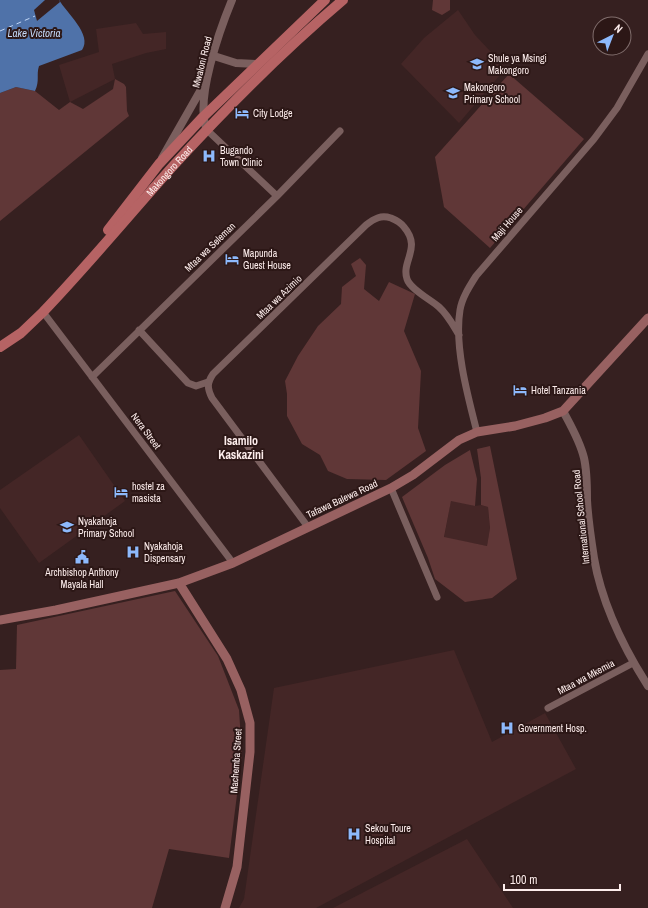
<svg xmlns="http://www.w3.org/2000/svg" width="648" height="908" viewBox="0 0 648 908" font-family="'Archivo Narrow',sans-serif">
<style>
.built{fill:#442626}
.green{fill:#603737}
.water{fill:#4f72a9}
.pier{fill:#362020}
.lines{fill:none;stroke-linecap:round;stroke-linejoin:round}
.ferry{stroke:#c2d7f7;stroke-width:1;stroke-dasharray:5 4;stroke-linecap:butt}
.minor{stroke:#7a5f5e;stroke-width:7}
.tertiary{stroke:#7a5f5e;stroke-width:8}
.secondary{stroke:#986161;stroke-width:9}
.primary{stroke:#b66364;stroke-width:10}
.labels{text-anchor:middle;dominant-baseline:central;stroke-width:4;stroke-linejoin:round;paint-order:stroke}
.poi-label{font-size:10px;fill:#fdedec;stroke:#2c1716;text-anchor:start}
.street-label{font-size:10px;fill:#fdedec;stroke:#2c1716}
.water-label{font-size:11px;font-style:italic;fill:#c2d7f7;stroke:#2c1716}
.quarter-label{font-size:12px;font-weight:bold;fill:#fdedec;stroke:#2c1716}
</style>
<rect width="100%" height="100%" fill="#362020"/>
<path class="built" d="M458,10l17,25 31,33 -47,55 -58,-59 23,-26z
M136,23l7,11 23,-2v17l-20,4 -34,11 3,15 -45,23 -11,-37 40,-13 -3,-23z
M79,435l46,66 -86,62 -39,-55v-18z
M451,500l24,6 6,-1 7,2 2,21 -3,18 -43,-8z
M454,650l38,92 53,-29 31,56 -260,139h-77l5,-9 30,-211z
M467,839l46,69h-180z"/>
<path class="green" d="M433,0h17v10l-8,5 -10,-5z
M509,74l75,65 -94,109 -46,-41 -9,-50z
M115,79l9,5 2,3 1,24 2,5 -129,105v-128l16,-6 19,4 24,19 11,-8 13,7 30,-20z
M360,258l6,7 -2,24 15,12 10,-19 26,12 -11,37 17,40 -3,57 8,23 -40,29 -39,-1 -19,-8 -8,-16 -18,-11 -15,-28v-22l-2,-13 13,-25 20,-30 23,-22 1,-17 14,-11 -5,-12z
M490,446l27,133 -25,19 -27,4 -30,-23 -7,-21 -26,-61 43,-32 25,-15 7,29 -2,27 -24,-5 -7,36 43,9 3,-18 -2,-21 -7,-2v-27l-4,-29z
M175,591l43,65 21,54 3,45 -13,103 -60,-9 -17,59h-152v-238l16,-1 1,-44z"/>
<path class="water" d="M0,0h59c7,12 34,35 23,50l-43,16c-3,9 1,14 -4,25l-19,-4 -16,6z"/>
<path class="pier" d="M45,0h14l1,2 -23,19 -3,-11z"/>
<g class="lines">
<path class="ferry" d="M0,31l35,-15"/>
<path class="minor" d="M207,130l70,66
M43,312l190,251
M139,330l49,53 8,3 12,-4
M92,377l185,-181 63,-65
M477,432c-9,-35 -23,-86 -17,-122 2,-12 9,-23 16,-34l118,-137 23,-31 31,-54
M391,488l46,109
M308,527l-96,-129c-5,-10 -5,-15 1,-24l153,-149c9,-7 15,-10 25,-7 5,2 10,5 13,9 18,21 -3,34 3,52 3,10 24,21 32,28 9,8 14,18 20,28
M548,708l85,-45"/>
<path class="tertiary" d="M214,56l22,7 21,1
M207,130c-13,-29 13,-101 25,-130
M162,158l41,-72
M563,411c8,15 17,30 21,47 3,13 3,29 3,42 1,19 4,39 7,58 8,46 29,89 54,128"/>
<path class="secondary" d="M179,583l48,76 14,31 9,33v29l-13,115 -12,41
M0,620l56,-10 123,-27 54,-20 158,-75 22,-13 46,-35 18,-8 38,-6 30,-8 18,-7 85,-93"/>
<g class="primary">
<path d="M108,230l51,-66 44,-47 122,-117"/>
<path id="s1" d="M0,347l21,-14 22,-21c45,-47 87,-98 131,-147 52,-57 110,-115 169,-165"/>
</g>
</g>
<defs>
<g id="school-bare" transform="scale(1.08)"><path d="M0-5L7-2L0 1L-7-2ZM-4 1L0 2.5L4 1V4Q0 6-4 4Z" fill="#8db9fc" stroke="#2c1716" stroke-width="2.5" paint-order="stroke"/></g>
<g id="hotel-bare" transform="scale(1.08)"><path d="M-6-4.5h1.5V1H6V5H4.5V3h-9V5H-6ZM-4 0a1.8 1.8 0 1 1 3.6 0ZM.5 0V-2.5h3Q6-2.5 6 0Z" fill="#8db9fc" stroke="#2c1716" stroke-width="2.5" paint-order="stroke"/></g>
<g id="hospital-bare" transform="scale(1.08)"><path d="M-5-5h3v3.5h4V-5h3V5h-3V1.5h-4V5h-3Z" fill="#8db9fc" stroke="#2c1716" stroke-width="2.5" paint-order="stroke"/></g>
<g id="civic-bare" transform="scale(1.08)"><path d="M-.6-6.5H3V-4.5H.6V-3L4-1V1h2V6H-6V1h2V-1L-.6-3ZM-1.2 2.5V6h2.4V2.5Z" fill="#8db9fc" stroke="#2c1716" stroke-width="2.5" paint-order="stroke"/></g>
</defs>
<g fill-rule="evenodd">
<use href="#school-bare" x="477" y="64"/>
<use href="#school-bare" x="453" y="93"/>
<use href="#hotel-bare" x="242" y="113"/>
<use href="#hospital-bare" x="209" y="156"/>
<use href="#hotel-bare" x="232" y="259"/>
<use href="#hotel-bare" x="520" y="390"/>
<use href="#hotel-bare" x="121" y="492"/>
<use href="#school-bare" x="67" y="527"/>
<use href="#hospital-bare" x="133" y="552"/>
<use href="#civic-bare" x="82" y="557"/>
<use href="#hospital-bare" x="507" y="728"/>
<use href="#hospital-bare" x="354" y="834"/>
</g>
<g class="labels">
<g class="poi-label">
<text x="488" y="58">Shule ya Msingi<tspan x="488" dy="12">Makongoro</tspan></text>
<text x="464" y="87">Makongoro<tspan x="464" dy="12">Primary School</tspan></text>
<text x="253" y="113">City Lodge</text>
<text x="220" y="150">Bugando<tspan x="220" dy="12">Town Clinic</tspan></text>
<text x="243" y="253">Mapunda<tspan x="243" dy="12">Guest House</tspan></text>
<text x="531" y="390">Hotel Tanzania</text>
<text x="132" y="486">hostel za<tspan x="132" dy="12">masista</tspan></text>
<text x="78" y="521">Nyakahoja<tspan x="78" dy="12">Primary School</tspan></text>
<text x="144" y="546">Nyakahoja<tspan x="144" dy="12">Dispensary</tspan></text>
<text x="82" y="572" text-anchor="middle">Archbishop Anthony<tspan x="82" dy="12">Mayala Hall</tspan></text>
<text x="518" y="728">Government Hosp.</text>
<text x="365" y="828">Sekou Toure<tspan x="365" dy="12">Hospital</tspan></text>
</g>
<g class="street-label">
<text transform="translate(202 62) rotate(-76)">Mwaloni Road</text>
<text stroke="none"><textPath href="#s1" startOffset="245">Makongoro Road</textPath></text>
<text transform="translate(507 224) rotate(-49)">Maji House</text>
<text transform="translate(210 247) rotate(-44)">Mtaa wa Seleman</text>
<text transform="translate(279 297) rotate(-44)">Mtaa wa Azimio</text>
<text transform="translate(146 431) rotate(53)">Nera Street</text>
<text transform="translate(342 499) rotate(-25)">Tafawa Balewa Road</text>
<text transform="translate(581 517) rotate(-96)">International School Road</text>
<text transform="translate(586 677) rotate(-28)">Mtaa wa Mkemia</text>
<text transform="translate(236 761) rotate(-86)">Machemba Street</text>
</g>
<g class="water-label">
<text x="34" y="33">Lake Victoria</text>
</g>
<g class="quarter-label">
<text x="241" y="441">Isamilo<tspan x="241" dy="14">Kaskazini</tspan></text>
</g>
</g>
<g transform="translate(612 36) rotate(42)"><circle r="19" fill="#2c1716" stroke="#806d6c"/>
<path d="M0-3L7 15L0 10L-7 15Z" fill="#8db9fc"/>
<text y="-6" font-size="11" font-weight="bold" text-anchor="middle" fill="#fdedec">N</text>
</g>
<path d="M504 884v6h116v-6" fill="none" stroke="#fdedec" stroke-width="2"/>
<text x="510" y="884" font-size="12" fill="#fdedec" stroke="#2c1716" stroke-width="3" paint-order="stroke">100 m</text>
</svg>
